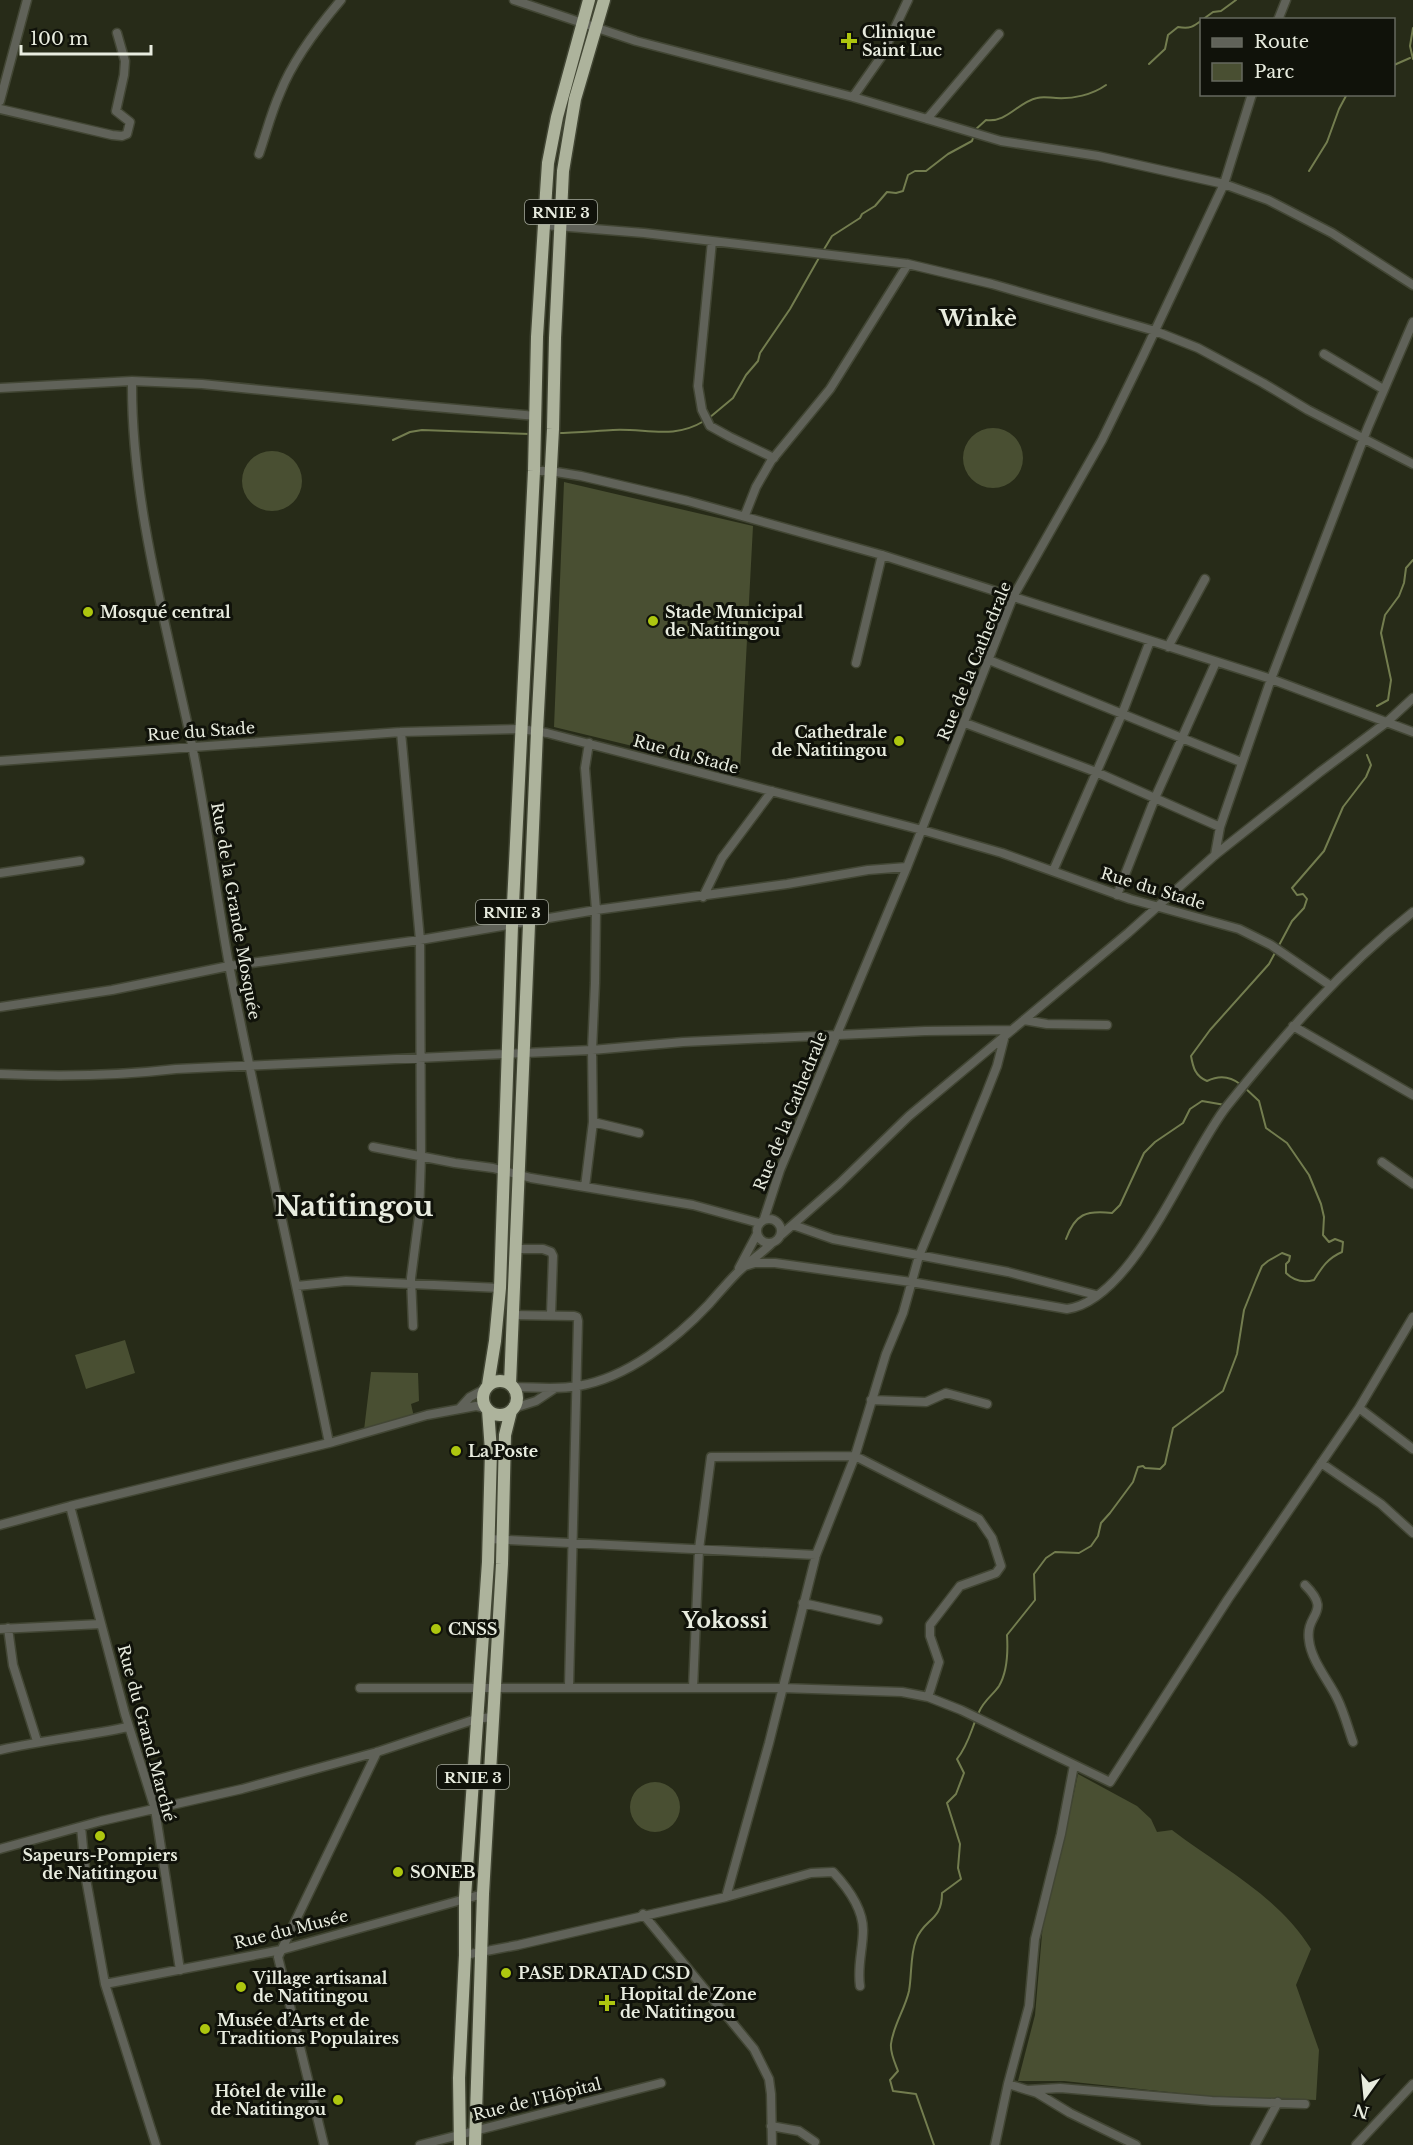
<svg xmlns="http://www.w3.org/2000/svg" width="1413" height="2145" viewBox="0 0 1413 2145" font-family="'Libre Baskerville',serif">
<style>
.green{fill:#494f32}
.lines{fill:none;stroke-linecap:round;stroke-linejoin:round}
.stream{stroke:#737d4f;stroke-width:2}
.minor-casing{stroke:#424634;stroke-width:11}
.highway-casing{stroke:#424634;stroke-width:15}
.minor{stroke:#606259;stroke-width:8}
.highway{stroke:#adb39c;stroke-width:12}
.poi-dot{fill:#adc60f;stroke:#10120a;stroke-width:2}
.labels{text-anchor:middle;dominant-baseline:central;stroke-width:6;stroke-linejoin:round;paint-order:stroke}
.shield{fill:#10120a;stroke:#a7ab9f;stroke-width:1.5}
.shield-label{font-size:15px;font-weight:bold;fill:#e8ecdf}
.poi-label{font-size:16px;font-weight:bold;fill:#e8ecdf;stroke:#10120a;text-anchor:start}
.street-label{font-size:16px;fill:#e8ecdf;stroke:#10120a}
.district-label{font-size:22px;font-weight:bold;fill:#e8ecdf;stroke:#10120a}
.town-label{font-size:28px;font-weight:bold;fill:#e8ecdf;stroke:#10120a}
</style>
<rect width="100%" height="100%" fill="#272b18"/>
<path class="green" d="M963 458a30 30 0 1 1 60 0a30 30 0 1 1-60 0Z
M242 481a30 30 0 1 1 60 0a30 30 0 1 1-60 0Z
M564,482l189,44 -13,246 -186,-45z
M125,1340l10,33 -49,16 -11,-34z
M371,1372l47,1 1,28 -8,3 3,13 -50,13z
M1078,1774l59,32 14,13 6,13 15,-2c50,38 105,65 139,119l-15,36 23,65 -3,50 -110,-4 -142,-15h-46l17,-66 8,-92 18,-69z
M630 1807a25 25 0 1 1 50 0a25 25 0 1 1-50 0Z"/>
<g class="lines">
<path class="stream" d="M1202,20l11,-8 8,-1 15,-11
M1413,28l-3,18 3,13
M1149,64l16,-15 3,-14 10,-8c12,2 15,0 24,-7
M1394,65l16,-7
M975,130l11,-10c21,3 32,-18 51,-22 7,-2 13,0 19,0 17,1 36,-3 50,-13
M1309,171l18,-29 12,-33 8,-15
M823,251l9,-15 28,-18 2,-4 13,-8 12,-14 9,1 7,-2 5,-16 7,-4h11l22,-17 24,-13 2,-6
M709,418l24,-20 13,-23 12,-14 2,-8 30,-44 30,-53
M556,433c19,0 38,-2 57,-3 32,-2 60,10 91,-9
M393,440l17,-8 12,-2 108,4
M1377,706l11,-6 3,-20 -10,-47 4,-18 14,-19 5,-13 2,-15 7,-8
M1240,1084c-10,-8 -21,-9 -33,-3 -12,-5 -14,-14 -16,-25l19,-26 59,-66 23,-43 12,-13 3,-9 -4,-5 -6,1 -5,-7 32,-37 19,-44 23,-30 5,-12 -4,-10
M1066,1239c9,-25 20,-29 46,-26l8,-8 24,-52 11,-11 28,-19 7,-14 12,-8 23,4
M934,2145l-18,-51 -23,-3 -3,-11 8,-9c-3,-8 -8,-18 -7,-27 2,-18 14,-35 18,-53 3,-17 1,-35 7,-51 8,-22 26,-18 26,-47l19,-14 -3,-11 2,-24 -13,-41 9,-9 8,-21 -7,-14c12,-15 14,-30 22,-47 5,-12 14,-17 20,-26 9,-15 9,-35 8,-51l28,-35 -1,-26 12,-16 9,-6 24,1 12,-7 7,-10 3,-13 9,-10 23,-31 5,-15 5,-1 2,2 15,1 5,-5 8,-36 50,-37 14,-37 7,-44 12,-30 6,-14 6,-5 14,-8 8,3 -1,5 -3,3v9c8,8 17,10 28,7 8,-13 14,-22 28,-28l1,-10 -8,-3 -6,3 -6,-7 1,-18 -3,-13 -12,-29 -22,-32 -21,-15 -7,-27 -15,-14"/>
<g class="minor-casing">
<path id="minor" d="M514,0l122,41 217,56 148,44 97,15 126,28 44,16 64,33 81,52
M1278,20l8,-20
M853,97l28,-40 27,-57
M0,101l27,-101
M0,109l112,26 10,1 5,-2 3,-12 -14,-11 8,-36 1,-14 -8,-28
M927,119l72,-85
M259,154c7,-20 12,-41 21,-61 13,-33 38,-66 61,-93
M544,225l100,8 264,31 84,20 163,47 43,17 65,35 45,27 105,54
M712,241l-14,145 4,24 8,16 20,11 44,21
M1324,354l59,35
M132,381c-1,122 35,246 60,364 15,74 24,150 38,225 31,158 67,315 99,473
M0,388l132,-7 70,3 210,21 124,11
M534,471h16l31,5 107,25 194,54 389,124 142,53
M745,515l11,-28 15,-26 59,-72 78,-125
M1168,647l37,-68
M989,660l252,102
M856,663l26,-108
M965,723l131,49 124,55
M401,732l19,208 1,216 -2,60 -8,62 2,48
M0,761l401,-29 120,-3 26,4 375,97 80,23 128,46 109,30 32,16 60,41
M1215,855l5,-28 51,-148 97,-252 45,-105
M1053,871l69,-157 28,-73
M0,873l80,-12
M1117,895l38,-97 61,-136
M703,897l19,-39 50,-67
M0,1007l112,-17 117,-24 191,-26 176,-30 191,-26 81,-14 39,-3
M1024,1020l23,4 60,1
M1293,1026l120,69
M0,1074c61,3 116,2 176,-5l416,-19 91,-8 242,-11 86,-1
M593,1122l46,11
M373,1147l82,16 38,5 38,10 162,27 66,18
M1382,1162l31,22
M585,1187l8,-65 -1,-72 3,-67 1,-73 -11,-142 4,-25
M757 1231a12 12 0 1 1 24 0a12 12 0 1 1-24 0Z
M764,1219l16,-49 127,-303 106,-270 89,-157 41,-84 81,-172 28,-90
M793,1225l40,14 175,33 88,23
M781,1235l58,-51 70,-68 219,-183 87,-78 105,-83 67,-50 26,-24
M515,1249h28l8,3 2,4 -2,59
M745,1266l10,-3h20l136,19 156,27c67,-9 120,-153 160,-203 56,-70 115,-138 186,-194
M739,1268l18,-34
M297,1286l49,-5 154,7
M512,1315l62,1 3,1 1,4 -9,365
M513,1387c22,0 43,3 65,-1 49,-8 97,-46 131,-82 9,-10 18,-21 28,-31 11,-11 24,-19 35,-30
M871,1400l55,2 20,-9 41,11
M460,1408l10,-11 15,-8
M514,1408l22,-7 18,-12
M1359,1408l54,41
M1321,1463l60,41 32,29
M70,1506l55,208 30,95 25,161
M0,1525l70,-19 263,-64 94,-27 49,-9 11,3
M488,1539l328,16
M1305,1585c28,28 0,28 4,55 2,20 19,40 28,58 7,14 11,30 16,44
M803,1603l75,17
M8,1628l5,37 24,76
M0,1629l101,-5
M360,1688h422l120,4 26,5 33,13 149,72 118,-183 131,-191 54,-91
M693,1688l6,-139 12,-92 144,-1 124,63 13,19 9,28 -5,7 -36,13 -30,39v11l9,26 -11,35
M0,1750c43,-10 86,-14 128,-23
M81,1827l5,52 19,105 51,161
M0,1849l101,-28 141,-32 135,-37 99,-33 16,-2
M726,1897l43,-154 47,-188 39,-99 31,-102 17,-41 16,-57 67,-162 11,-28 8,-31
M643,1914l111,135 15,30 2,15 1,51
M465,1955l53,-10 208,-48 85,-24 22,-1c14,15 30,36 30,58 0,19 -6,36 -3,56
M105,1984l176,-34 202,-56
M1008,2084l29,9 33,20 66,32
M1027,2090l33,-2 152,13 93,3
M771,2126l28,5 16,11
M324,2145l-46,-188 99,-205
M420,2145l241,-62
M995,2145l13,-61 21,-78 6,-67 26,-105 13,-69
M1255,2145l23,-43
M1356,2145l57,-61"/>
</g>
<g class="highway-casing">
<path id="highway" d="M483 1398a17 17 0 1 1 34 0a17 17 0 1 1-34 0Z
M510,1384l27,-653 16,-302 2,-91 8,-167 12,-72 29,-99
M488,1385l7,-44 5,-53 12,-363 22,-454 3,-134 9,-144 2,-30 9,-46 32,-117
M460,2145l-1,-67 6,-123v-58l23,-335 3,-111 -3,-41
M475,2145l8,-251 19,-330 3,-129 6,-24"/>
</g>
<use href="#minor" class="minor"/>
<use href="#highway" class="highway"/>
</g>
<g class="poi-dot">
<path d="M846 32h6v6h6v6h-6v6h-6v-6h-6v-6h6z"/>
<circle cx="88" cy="612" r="6"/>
<circle cx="653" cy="621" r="6"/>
<circle cx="899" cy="741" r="6"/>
<circle cx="456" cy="1451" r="6"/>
<circle cx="436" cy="1629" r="6"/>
<circle cx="100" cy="1836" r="6"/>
<circle cx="398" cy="1872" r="6"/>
<circle cx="506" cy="1973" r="6"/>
<circle cx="241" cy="1987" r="6"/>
<path d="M604 1994h6v6h6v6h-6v6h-6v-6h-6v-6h6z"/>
<circle cx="205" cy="2029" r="6"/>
<circle cx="338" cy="2100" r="6"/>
</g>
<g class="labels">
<g class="shield">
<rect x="525" y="200" width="72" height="24" rx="4.5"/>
<rect x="476" y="900" width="72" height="24" rx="4.5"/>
<rect x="437" y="1765" width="72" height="24" rx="4.5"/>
</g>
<g class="shield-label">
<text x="561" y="212">RNIE 3</text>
<text x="512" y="912">RNIE 3</text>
<text x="473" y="1777">RNIE 3</text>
</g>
<g class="poi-label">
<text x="862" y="32">Clinique<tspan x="862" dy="18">Saint Luc</tspan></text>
<text x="100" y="612">Mosqué central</text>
<text x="665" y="612">Stade Municipal<tspan x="665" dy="18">de Natitingou</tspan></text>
<text x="887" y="732" text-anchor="end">Cathedrale<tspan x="887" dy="18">de Natitingou</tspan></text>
<text x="468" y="1451">La Poste</text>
<text x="448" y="1629">CNSS</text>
<text x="100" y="1855" text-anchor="middle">Sapeurs-Pompiers<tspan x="100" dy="18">de Natitingou</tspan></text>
<text x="410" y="1872">SONEB</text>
<text x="518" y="1973">PASE DRATAD CSD</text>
<text x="253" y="1978">Village artisanal<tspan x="253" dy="18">de Natitingou</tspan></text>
<text x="620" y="1994">Hopital de Zone<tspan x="620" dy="18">de Natitingou</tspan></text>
<text x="217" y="2020">Musée d’Arts et de<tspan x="217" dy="18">Traditions Populaires</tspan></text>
<text x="326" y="2091" text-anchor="end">Hôtel de ville<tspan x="326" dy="18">de Natitingou</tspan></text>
</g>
<g class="street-label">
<text transform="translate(974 661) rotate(-68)">Rue de la Cathedrale</text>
<text transform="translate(201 731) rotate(-4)">Rue du Stade</text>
<text transform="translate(686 754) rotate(15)">Rue du Stade</text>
<text transform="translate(1153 888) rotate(17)">Rue du Stade</text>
<text transform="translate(236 911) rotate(80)">Rue de la Grande Mosquée</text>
<text transform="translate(790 1111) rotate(-68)">Rue de la Cathedrale</text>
<text transform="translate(147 1733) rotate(75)">Rue du Grand Marché</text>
<text transform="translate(291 1929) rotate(-14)">Rue du Musée</text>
<text transform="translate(537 2099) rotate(-14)">Rue de l'Hôpital</text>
</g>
<g class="district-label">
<text x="978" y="318">Winkè</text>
<text x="725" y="1620">Yokossi</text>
</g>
<g class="town-label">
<text x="354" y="1206">Natitingou</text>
</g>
</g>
<rect x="1200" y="18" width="195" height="78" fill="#10120a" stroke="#66695f" stroke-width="1.5"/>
<rect x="1212" y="38" width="30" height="9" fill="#606259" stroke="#66695f" stroke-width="1.5"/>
<text x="1254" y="48" font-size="18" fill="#e8ecdf">Route</text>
<rect x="1212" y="63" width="30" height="18" fill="#494f32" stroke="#66695f" stroke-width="1.5"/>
<text x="1254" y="78" font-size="18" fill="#e8ecdf">Parc</text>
<g transform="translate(1365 2097) rotate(195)" stroke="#10120a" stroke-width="4.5" paint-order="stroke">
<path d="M0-4.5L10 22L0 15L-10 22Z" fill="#e8ecdf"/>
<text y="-9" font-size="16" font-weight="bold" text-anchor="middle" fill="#e8ecdf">N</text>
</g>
<path d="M21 45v9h130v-9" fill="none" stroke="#e8ecdf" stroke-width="3"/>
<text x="30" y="45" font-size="18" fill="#e8ecdf" stroke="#10120a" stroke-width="4.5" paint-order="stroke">100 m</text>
</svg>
